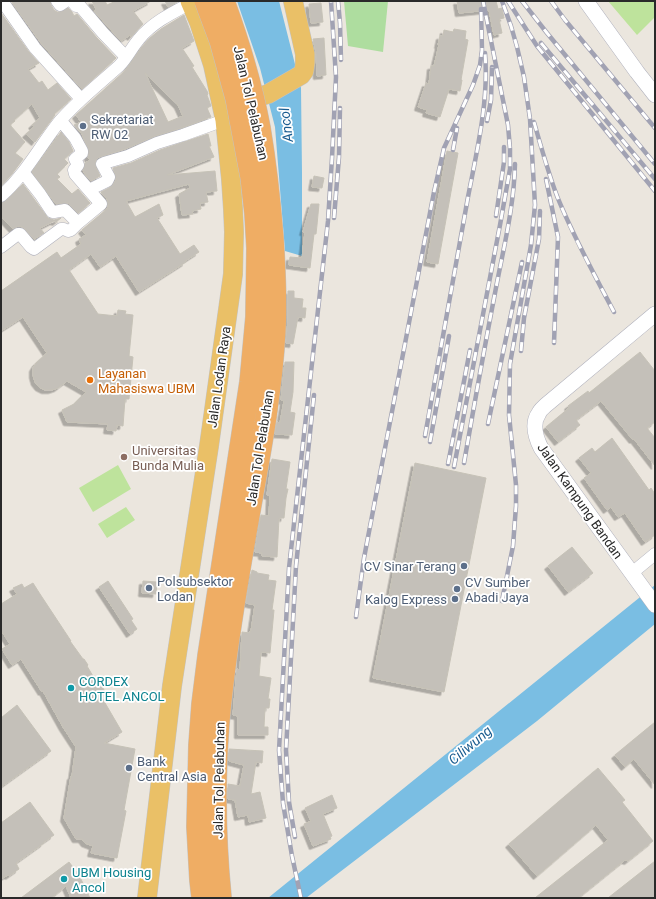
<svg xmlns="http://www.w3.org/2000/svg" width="656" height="899" viewBox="0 0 656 899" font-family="Roboto,sans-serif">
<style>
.green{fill:#aedd9f}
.pitch{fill:#bee39c}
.water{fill:#7abee3}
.building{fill:#c4c0b9;stroke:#c6c2b7;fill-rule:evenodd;filter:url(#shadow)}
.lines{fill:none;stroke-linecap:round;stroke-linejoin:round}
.minor-casing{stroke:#b1b2bd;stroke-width:13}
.tertiary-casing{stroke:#b1b2bd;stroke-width:16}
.trunk-casing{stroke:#c3c3c3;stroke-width:20}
.minor{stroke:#fff;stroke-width:12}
.tertiary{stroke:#fff;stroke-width:15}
.trunk{stroke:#eac067;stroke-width:19}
.rail-casing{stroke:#a1a2b3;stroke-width:4.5}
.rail{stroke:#fff;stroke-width:3;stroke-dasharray:9;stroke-linecap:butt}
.motorway-bridge-casing{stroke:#c3c3c3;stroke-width:22;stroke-linecap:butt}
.motorway-bridge{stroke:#efad64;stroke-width:21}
.service-dot{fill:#5c6f8a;stroke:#fff;stroke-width:1.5}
.food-dot{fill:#e8710a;stroke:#fff;stroke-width:1.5}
.education-dot{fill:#8d6e63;stroke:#fff;stroke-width:1.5}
.culture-dot{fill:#0f9aa8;stroke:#fff;stroke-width:1.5}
.labels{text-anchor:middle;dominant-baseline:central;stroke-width:3.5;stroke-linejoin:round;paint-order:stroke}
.street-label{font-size:13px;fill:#2a2a2a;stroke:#fff}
.service-label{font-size:13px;fill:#4e5e75;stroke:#fff;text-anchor:start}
.food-label{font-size:13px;fill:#c56008;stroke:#fff;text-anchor:start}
.education-label{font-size:13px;fill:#785e54;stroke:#fff;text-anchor:start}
.culture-label{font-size:13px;fill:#0d838f;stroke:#fff;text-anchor:start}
.water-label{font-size:14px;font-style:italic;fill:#1a5c8f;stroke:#fff}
</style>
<defs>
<filter id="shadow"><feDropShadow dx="-3.5" dy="3.5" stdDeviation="0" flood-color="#0004"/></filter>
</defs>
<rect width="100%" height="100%" fill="#ebe6de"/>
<path class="green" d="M344,1h44l-5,51 -35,-6z"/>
<path class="pitch" d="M608,1h47v16l-18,18z
M118,465l13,24 -38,23 -14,-24z
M126,507l9,13 -28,18 -9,-14z"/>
<path class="water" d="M237,1h42l22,87 1,85v83l-17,-5 -10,-124 -15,-59z
M655,585v39l-118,97 -231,177h-38z"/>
<path class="building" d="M11,1h39l1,4 3,5 3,2h3l8,-4 4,4 2,4 3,-2 20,24 19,20 -34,31 -41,-46z
M92,1h13l2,4 9,-4h35l-18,10 10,13 -12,13 -1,-2 -9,6 -27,-30 2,-2z
M165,1h14l-11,6z
M457,1h39l2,8 4,-1 2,10 -5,1 3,14 -8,2 -5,-25 -30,3z
M321,3l2,19 -12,1 -2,-19z
M1,13l28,39 10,11 -11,6 11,14 3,-2 6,9 9,-7 14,16 -17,15 1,1 -20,27 -9,-8 8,-7 -2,-2 8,-7 -8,-14 -18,16 1,1 -5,4 15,17 -10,11 8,6 -11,15 -11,12z
M184,15l10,26 -12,7 12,18 -2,1 15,24 1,3 -1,1 4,11 -4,2 4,9 -30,11 -26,8 -30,13 -26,8 -3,3 -1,4 5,12 -9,5 -6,-7 -2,-4 2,-4v-3l5,-3 -2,-3 1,-6 -7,-17 -8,-9 7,-3 -5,-7 49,-44 17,-24 8,-9 11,-9zM145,73l33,32 5,11 -15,6z
M454,29l12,2 -1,8 3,1 -7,40h1l-2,11 -11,-2 -9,28 -14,-4 1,-3 -9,-3 8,-24 3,1 2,-18h3l5,-21h-1l2,-9h3l1,-6 9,2z
M324,38l2,37 -9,1 -1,-24 -3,-13z
M61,132l8,10 4,9 -9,8 4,4 -11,11 3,3 -3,2 15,15 6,-5 12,14 -12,10 -10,-10h-4l-8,1 -24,-32z
M208,134l3,12h-2l5,11 -47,18 48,-4 2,20 -11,1 2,10 -8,1 1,6 -9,2 1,3 -11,1 -3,-21 11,-6 -1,-4 -63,17 9,16 24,-13 4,11 -6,3 23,36 14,-9 5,7 -14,9 1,1 -47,30 -23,-36 -16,11 -9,-13 -22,16 29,44 19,2 1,-6 8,1 -1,3 8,1 -4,41 4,1 -4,42h-4l-2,27 -6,-1 -1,6 -9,-1 1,-6 -41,-2 -5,-12 12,-6 12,-12 -19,-11 -9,7 -6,2h-7l-6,-3 -4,-5 -2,-7v-7l3,-5 11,-10 -24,-36 -22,14v-40l56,-39 4,6 20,-14 -2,-5 7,-4 -4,-5 24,-20 2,-3v-4l-1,-4 -6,-7 10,-5 5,-7v-3l-3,-9 18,-5 29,-13z
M447,151l11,2 -20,111 -11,-2z
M314,176l10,2 -2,10 -10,-1z
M23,184l25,34 6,2 7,-2 -5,4 -2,-1 -14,7 4,5 -10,6 -11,-12 -5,-1 -5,3 -12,-13v-13l5,-2z
M311,204h8l-2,21 -1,9h-2l-4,34 -21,-3 1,-8 12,1 3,-26h-2z
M288,291h6v7l9,1 -1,9h4l-1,10 -7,-1 -5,27 -7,-1 2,-23z
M640,352l15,19v51l-8,6 8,10v28l-21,-27 -1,1 -32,-39 -25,19 4,5 -22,17 -12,-15 23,-19 -1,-2 20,-15 1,2z
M285,362h9l-1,30 -3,20 5,1 -3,22 -17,-1 2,-12 3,1 4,-22 -3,-1z
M612,438l37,52 2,-2 4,6v41l-10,7 -20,-29 -7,4 -7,-10 -4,3 -23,-32 7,-5 -12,-15 13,-10 3,4z
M272,459l18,3 -4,27h2l-2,9 -2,20h-5l-2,39 -15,-1v-3l-7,-1 6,-37 8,1 1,-20 -3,-1z
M415,463l71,15 -42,214 -71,-14z
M572,547l21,26 -25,19 -20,-26z
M252,570l5,2v1l12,2 -1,5 8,1 -4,29h2l-4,43 -9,-1 -2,24 12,2 -3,21h2l-1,9h-4l-1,19h4v8h-30v-19l-5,-1 4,-46 3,1 2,-38 8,1v-2h1l4,-26 -9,-2z
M108,581l25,38 -2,1 6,9 -7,5 -31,-47z
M143,581l14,1 -1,12 -14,-1z
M33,583l7,11 31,47h-1l13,18h1l4,6 -1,1 10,17 2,-1 7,11 -5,3 21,36 -18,11 31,6 -11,61 2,1 -9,47 -26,-5 2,-7 -8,-3 -3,-4h-6l-12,-21 7,-42h1l4,-29 -13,-20 -20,-36 -1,1 -21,-33 -9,6 -10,-16 8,-5 -9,-14v-26l16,-10 -4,-6 9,-4 2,4z
M17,705l34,46 -50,36v-69z
M655,722v63l-21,-26 -9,8 -10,-12z
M229,749l34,2 -1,12 -6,-1 -5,32 9,-2 6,26 -17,4 -1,-7 -10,2 -3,-17 -7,-1v-15l12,2 4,-21 -15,-4z
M598,768l27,32 -3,2 31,39 -25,20 -3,-1 -47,38h-43l73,-58 -12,-15 -59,51 -28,-32z
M332,795l5,13 -14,6 9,22 -2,1 1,2 -18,7 -9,-22 7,-3 -6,-13z
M30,802l24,33 -10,7v1l-28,20 3,6 -10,7 -1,-1 -7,4v-56z
M655,861v37h-47z
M69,862l10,13 11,23h-19l-5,-12 -15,12h-30z"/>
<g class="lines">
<g class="minor-casing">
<path id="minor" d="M2,1l33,47 46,51
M57,1l3,4 6,-4
M72,1l4,5h4l23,27 23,24
M23,172l17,22 12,18h2l11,-2 13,13 23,-19 -26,-30 -1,-4 4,-5 -3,-6 7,-6v-2l-7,-13 -14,-17
M89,190l18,-9 2,-4 -7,-13 2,-1 24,-7 29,-13 26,-8 36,-13 6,-2
M1,196c24,-21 39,-50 58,-74 18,-21 40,-38 60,-56 8,-8 13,-19 20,-27 14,-17 33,-26 52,-36
M1,247l17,-13h2l11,13 3,2 27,-20h3l4,2 3,-1 7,-7
M632,573l23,-19"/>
</g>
<g class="tertiary-casing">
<path id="tertiary" d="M586,1l51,71 18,23
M655,314l-109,91c-3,3 -6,5 -7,8 -8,11 -3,25 2,35l114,157"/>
</g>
<g class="trunk-casing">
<path id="trunk" d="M239,103l29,-9 33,-19 3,-4 1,-7v-10l-12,-53
M147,898l25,-212 37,-240 24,-172 1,-42 -1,-23 -2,-30 -6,-59 -12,-55 -14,-43 -9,-21"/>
</g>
<use href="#minor" class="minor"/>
<use href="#tertiary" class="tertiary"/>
<use href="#trunk" class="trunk"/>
<g class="rail-casing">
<path id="rail" d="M338,1l2,22 1,37
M508,1l29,45 118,145
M522,1l25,32 108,131
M551,1l14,19 90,108
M541,43l114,136
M487,121l4,-21 1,-33
M534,122c7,25 14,50 23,74 16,40 37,78 57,116
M453,150l4,-22
M546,179l12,58 -4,106
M496,216l8,-54v-15
M334,218l5,-61 1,-49
M521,351l3,-33 15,-79 1,-28
M488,424l34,-162
M425,436c14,-80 29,-159 43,-239 9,-47 21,-96 17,-144
M430,442l19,-106
M464,463c10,-57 20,-113 31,-170 8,-43 19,-85 20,-129
M448,464l22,-114
M454,467l46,-242 10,-56v-20l-2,-24 -25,-124
M502,601l11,-55 3,-40v-21l-7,-70 1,-51 21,-119 4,-40 -5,-86 -6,-42 -7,-30 -6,-21 -9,-25
M356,617l8,-59 70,-366 10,-44 29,-63 7,-20 2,-15 -1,-41
M295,837l-6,-35 -3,-52 10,-184 18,-171
M301,898l-9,-42 -9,-53 -4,-53 10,-182 39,-347 4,-63 4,-81 -5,-76"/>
</g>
<use href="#rail" class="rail"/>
<g class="motorway-bridge-casing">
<path id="motorway-bridge" d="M202,898l-2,-18 -3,-53 2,-82 3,-41 6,-48 42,-274 6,-65 1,-69 -2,-34 -4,-36 -15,-79 -16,-58 -15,-40
M221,898c-7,-71 -7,-143 2,-214 7,-62 18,-123 29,-185 10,-55 20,-111 23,-167 2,-32 0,-63 -2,-95 -3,-37 -7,-73 -13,-109 -8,-43 -21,-86 -36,-127"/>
</g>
<use href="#motorway-bridge" class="motorway-bridge"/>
</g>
<g class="service-dot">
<circle cx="83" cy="126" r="4"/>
<circle cx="464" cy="566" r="4"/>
<circle cx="149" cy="588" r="4"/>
<circle cx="457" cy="589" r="4"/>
<circle cx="455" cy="599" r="4"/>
<circle cx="129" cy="768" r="4"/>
</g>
<circle class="food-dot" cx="90" cy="380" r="4"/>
<circle class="education-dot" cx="124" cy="457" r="4"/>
<g class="culture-dot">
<circle cx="71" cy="688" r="4"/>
<circle cx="64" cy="879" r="4"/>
</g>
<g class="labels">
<g class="street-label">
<text transform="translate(251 103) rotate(77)">Jalan Tol Pelabuhan</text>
<text transform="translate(219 377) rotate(-82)">Jalan Lodan Raya</text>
<text transform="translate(260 448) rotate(-81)">Jalan Tol Pelabuhan</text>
<text transform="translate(580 501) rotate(55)">Jalan Kampung Bandan</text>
<text transform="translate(219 780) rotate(-89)">Jalan Tol Pelabuhan</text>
</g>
<g class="service-label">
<text x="91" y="119">Sekretariat<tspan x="91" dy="15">RW 02</tspan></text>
<text x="456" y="566" text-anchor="end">CV Sinar Terang</text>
<text x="157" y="581">Polsubsektor<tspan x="157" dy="15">Lodan</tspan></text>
<text x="465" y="582">CV Sumber<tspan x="465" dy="15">Abadi Jaya</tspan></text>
<text x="447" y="599" text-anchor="end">Kalog Express</text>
<text x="137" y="761">Bank<tspan x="137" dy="15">Central Asia</tspan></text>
</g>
<g class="food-label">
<text x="98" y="373">Layanan<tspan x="98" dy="15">Mahasiswa UBM</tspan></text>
</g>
<g class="education-label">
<text x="132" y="450">Universitas<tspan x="132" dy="15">Bunda Mulia</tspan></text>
</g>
<g class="culture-label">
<text x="79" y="681">CORDEX<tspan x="79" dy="15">HOTEL ANCOL</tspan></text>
<text x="72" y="872">UBM Housing<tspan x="72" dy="15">Ancol</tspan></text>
</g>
<g class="water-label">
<text transform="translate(286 125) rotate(-97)">Ancol</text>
<text transform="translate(470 745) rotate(-40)">Ciliwung</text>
</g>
</g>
<rect width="656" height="899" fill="none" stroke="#2a2a2a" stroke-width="4"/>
</svg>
